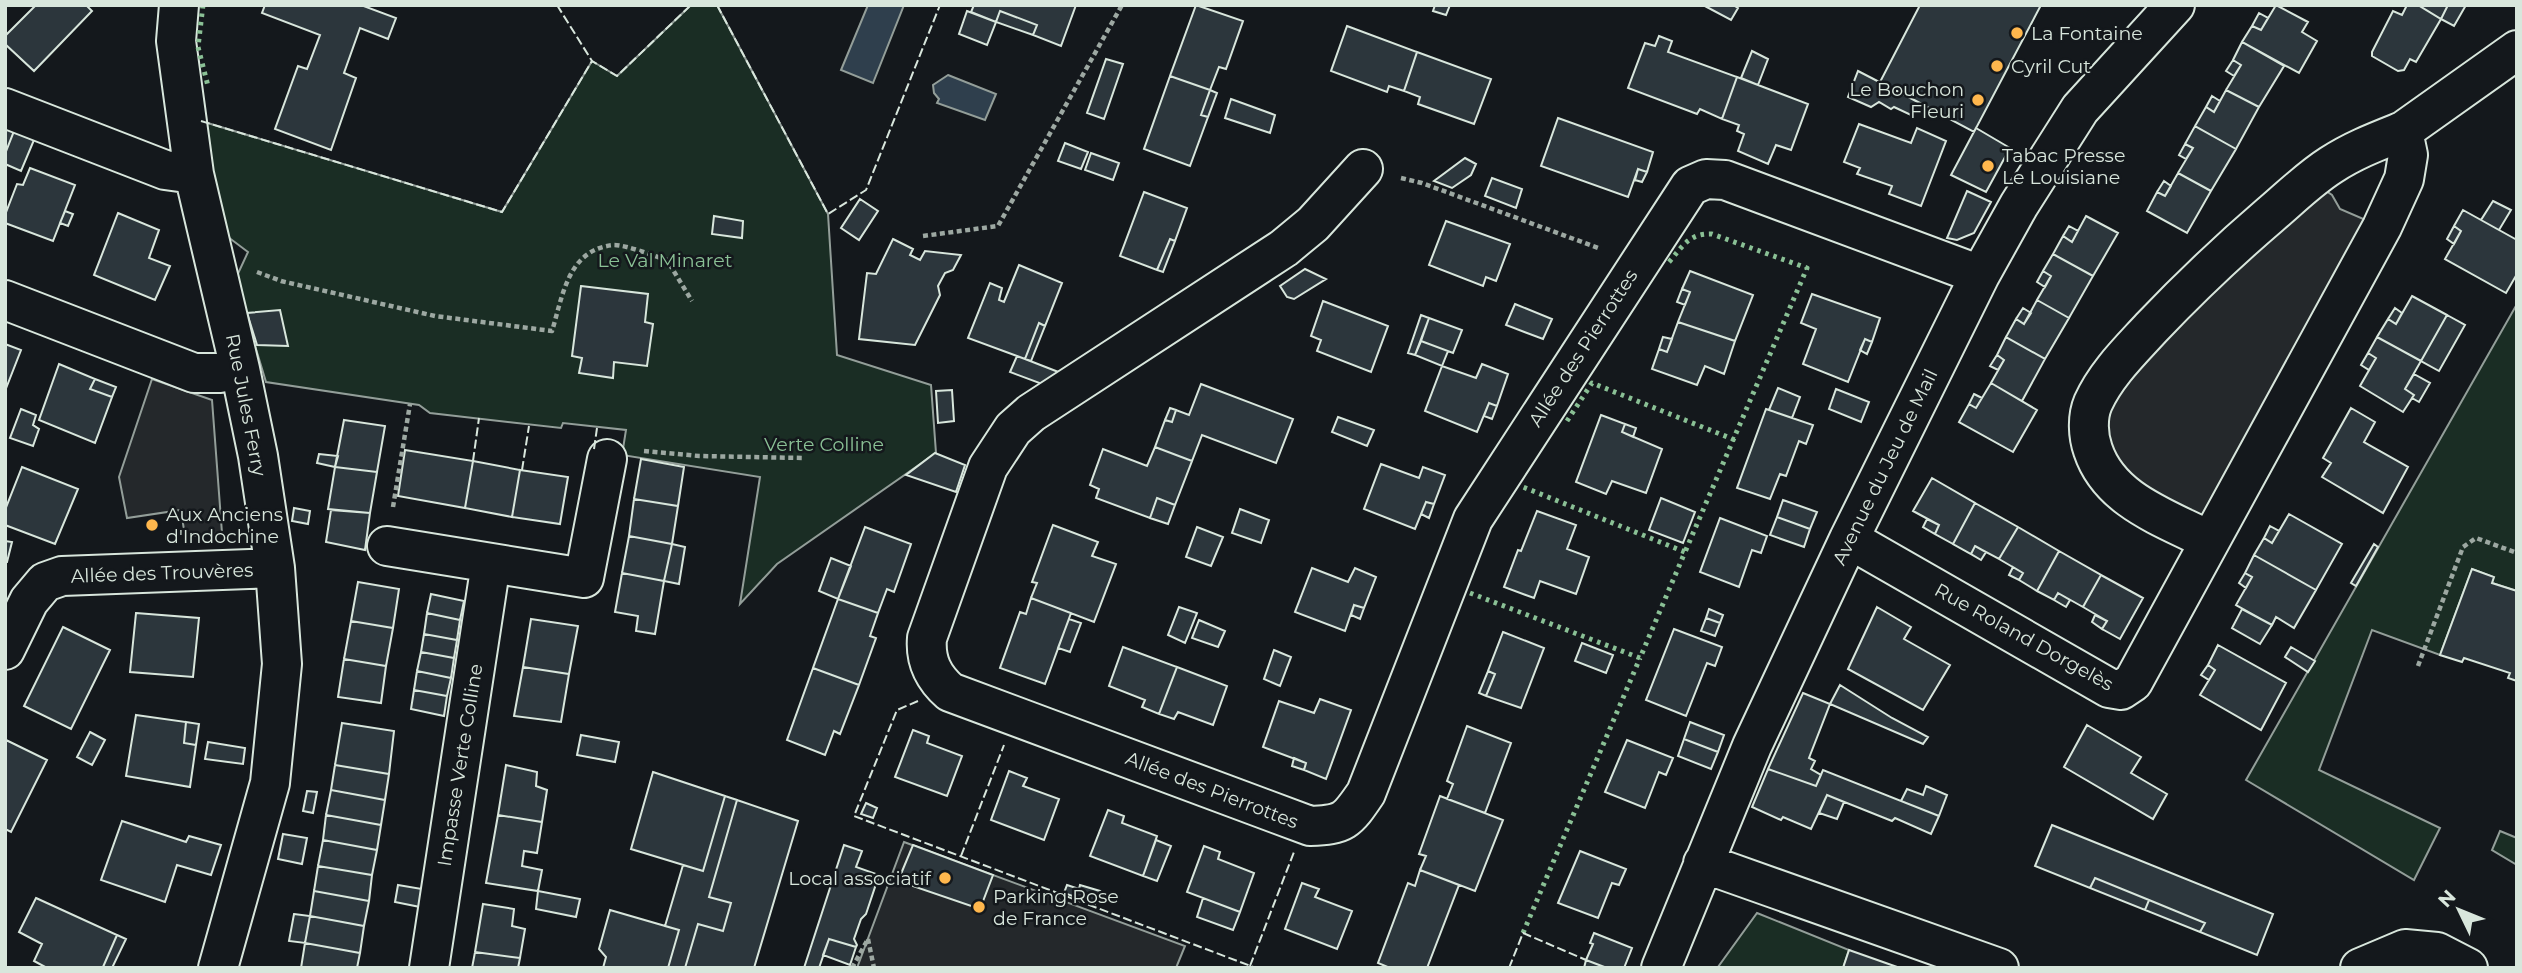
<svg xmlns="http://www.w3.org/2000/svg" width="2522" height="973" viewBox="0 0 2522 973" font-family="Montserrat,sans-serif">
<style>
.green{fill:#1a2d24;stroke:#939e99;stroke-width:2}
.parking{fill:#24282b;stroke:#939e99;stroke-width:2}
.water{fill:#2f3f4d;stroke:#939e99;stroke-width:2}
.building{fill:#2c363c;stroke:#d8e6dc;stroke-width:2}
.lines{fill:none;stroke-linecap:round;stroke-linejoin:round}
.minor-casing{stroke:#d8e6dc;stroke-width:42}
.path{stroke:#9da8a2;stroke-width:4.5;stroke-dasharray:5 3.5;stroke-linecap:butt}
.minor{stroke:#14181c;stroke-width:38}
.hedge{stroke:#8ac095;stroke-width:5;stroke-dasharray:3.5 5;stroke-linecap:butt}
.fence{stroke:#d8e6dc;stroke-width:2;stroke-dasharray:9 3.5;stroke-linecap:butt}
.poi-dot{fill:#ffb74d;stroke:#14181c;stroke-width:2.5}
.labels{text-anchor:middle;dominant-baseline:central;stroke-width:5;stroke-linejoin:round;paint-order:stroke}
.poi-label{font-size:19px;fill:#d8e6dc;stroke:#14181c;text-anchor:start}
.park-label{font-size:19px;fill:#8ac095;stroke:#14181c}
.street-label{font-size:19px;fill:#d8e6dc;stroke:#14181c}
</style>
<rect width="100%" height="100%" fill="#14181c"/>
<path class="green" d="M691,5h26l111,209 9,141 94,30 5,68 -159,111 -37,40 20,-127 -138,-22 4,-25 -63,-7 -2,5 -131,-15 -11,-8 -153,-23 -31,-102 13,-28 -20,-15 -27,-116 301,91 90,-151 25,15z
M2517,304v287l-25,-8 1,-6 -21,-8 -32,86 -68,-25 -53,140 121,58 -26,52 -168,-100z
M2500,831l17,7v27l-25,-15z
M1757,913l92,37 -6,18 -125,-1z"/>
<path class="parking" d="M2310,180l22,15 8,14 42,18 -172,314 -83,-43 -35,-93z
M152,379l60,21 10,133 -37,4 -4,-27 -54,8 -8,-41z
M904,842l281,104 -9,22h-319z"/>
<path class="water" d="M868,5h36l-31,78 -32,-13z
M948,75l48,19 -11,26 -48,-17 2,-4 -5,-6 -1,-8z"/>
<path class="building" d="M36,5h50l6,6 -58,60 -29,-27v-8z
M265,5h96l35,13 -8,21 -28,-11 -16,45 12,5 -25,72 -56,-21 23,-63 9,3 13,-34 -58,-22z
M974,5h102l-15,41 -28,-11 4,-10 -37,-14 -4,11 -25,-10z
M1196,5l47,16 -17,48 -7,-2 -9,23 -40,-14z
M1435,5h15l-4,10 -13,-4z
M1703,5h30l5,3 -7,12z
M1920,5h121l-67,127 -94,-50z
M2276,5l32,17 -6,10 15,9 -18,32 -57,-31 10,-16 9,4z
M2407,5h11l23,14 -25,43 -6,-3 -6,11 -6,1 -26,-15v-4l21,-41 9,4z
M2418,5h30l-7,14z
M2448,5h18l-12,21 -13,-7z
M967,11l29,11 -9,23 -28,-11z
M1000,11l37,14 -4,10 -37,-13z
M2259,13l9,5 -7,12 -9,-4z
M1347,26l70,26 -13,39 -15,-5 -2,6 -56,-21z
M1659,36l13,5 -4,11 69,25 -15,42 -22,-10 -3,5 -69,-26 17,-45 10,3z
M2242,42l42,24 -25,41 -33,-17 15,-25 -8,-5z
M1752,51l16,8 -10,26 -17,-7z
M1417,52l74,27 -17,45 -56,-20 2,-7 -16,-6z
M1106,59l17,5 -19,55 -17,-6z
M2233,60l8,5 -7,11 -8,-5z
M1858,71l62,32 -7,13 -19,-9 -3,2 -12,-7 -8,5 -23,-10z
M1170,76l40,14 -9,25 7,2 -18,49 -46,-17z
M1737,77l71,27 -17,46 -15,-5 -8,19 -30,-13 6,-17 -7,-3 2,-6 -17,-6z
M1210,90l7,3 -9,24 -7,-2z
M2226,90l33,17 -23,42 -41,-23 11,-19 8,5z
M2212,96l8,5 -6,11 -8,-5z
M1231,99l44,16 -5,18 -45,-15z
M1558,118l95,34 -6,20 -9,-3 -10,28 -87,-31z
M1859,124l52,19 6,-15 29,13 -25,65 -32,-12 3,-8 -35,-12 3,-6 -16,-6z
M2195,126l41,23 -25,42 -33,-18 15,-25 -8,-4z
M5,128l9,3 -9,23z
M1976,128l34,20 -24,44 -35,-17z
M14,131l20,9 -13,31 -16,-7v-10z
M1065,143l23,9 -7,17 -23,-8z
M2185,144l8,4 -7,11 -7,-4z
M1091,153l28,10 -6,17 -28,-10z
M1465,158l11,6 -5,11 -19,13 -18,-7z
M30,168l45,17 -22,56 -48,-18v-8l12,-31 6,1z
M1638,169l9,3 -5,10 -7,-2z
M2178,173l33,18 -24,42 -40,-22 10,-19 8,4z
M1492,178l30,11 -6,19 -31,-12z
M2164,181l7,5 -6,10 -8,-4z
M1967,191l24,11 -17,31 -17,7 -10,-2z
M1144,192l43,16 -12,33 -5,-2 -13,31 -37,-14z
M860,199l18,12 -19,29 -18,-12z
M2493,201l18,9 -12,20 -18,-10z
M2463,210l54,30v34l-11,19 -61,-34 16,-28 -7,-5z
M65,211l8,3 -5,12 -8,-3z
M118,213l41,17 -10,28 21,8 -15,34 -61,-25z
M714,216l29,5 -1,17 -30,-4z
M2086,216l32,17 -25,43 -40,-22 10,-18 9,6z
M1446,221l64,23 -14,37 -10,-4 -3,9 -54,-21z
M2069,226l9,5 -6,11 -9,-6z
M2454,226l7,5 -7,13 -7,-5z
M893,239l20,10 -3,6 10,5 5,-9 36,4 -8,15 -8,3 -7,13 2,9 -25,50 -56,-6 8,-66 9,1z
M1170,239l5,2 -12,31 -6,-2z
M2053,254l40,22 -24,42 -32,-18 14,-24 -8,-5z
M1019,265l43,18 -17,43 -6,-3 -14,36 -57,-21 22,-55 12,5 -3,12 5,2z
M1305,269l21,10 -32,20 -7,-2 -7,-11z
M1690,271l63,24 -18,46 -57,-19 12,-30 -8,-3z
M2043,271l8,5 -6,11 -8,-5z
M581,286l67,8 -3,28 8,2 -6,42 -33,-4 -1,16 -34,-5 3,-15 -10,-2z
M1682,289l8,3 -5,13 -8,-3z
M1812,294l68,24 -8,24 -7,-3 -17,43 -45,-18 13,-35 -15,-6z
M2412,296l35,19 -26,46 -44,-24 11,-18 8,5z
M2037,300l32,18 -24,41 -39,-22 10,-18 8,5z
M1323,301l65,25 -17,46 -54,-21 4,-11 -10,-4z
M1515,304l37,15 -9,20 -37,-14z
M2023,308l8,5 -7,11 -8,-5z
M2395,308l7,5 -6,11 -8,-5z
M280,310l8,36 -31,-1 -10,-32z
M1421,315l8,3 -14,37 -7,-2z
M2447,315l18,10 -26,46 -18,-10z
M1429,318l33,12 -9,23 -32,-12z
M1678,322l57,19 -11,33 -19,-8 -8,19 -45,-16 7,-20 8,3z
M1039,323l6,3 -14,35 -6,-2z
M1663,337l9,2 -5,13 -8,-3z
M2006,337l39,22 -23,42 -31,-18 13,-23 -7,-5z
M2377,337l44,24 -16,28 9,6 -11,17 -43,-26 16,-28 -8,-5z
M1865,339l7,3 -5,12 -7,-4z
M1421,341l27,10 -6,15 -27,-11z
M5,344l16,6 -16,41z
M2368,353l8,5 -7,12 -8,-5z
M1997,355l7,5 -6,10 -8,-4z
M1017,356l8,3 36,14 -19,11 -32,-12z
M59,364l36,15 -5,10 22,8 -17,46 -56,-23z
M1482,364l26,10 -11,32 -8,-3 -12,29 -52,-21 17,-45 34,12z
M2414,374l16,9 -11,19 -7,-4 2,-3 -9,-6z
M95,379l21,8 -4,10 -22,-8z
M1991,383l46,27 -24,42 -54,-30 10,-18 7,4z
M1201,384l92,35 -17,44 -74,-28 -10,26 -37,-14 10,-27 7,2 4,-12 13,5z
M1778,388l22,9 -8,21 -23,-8z
M1836,389l33,13 -8,20 -32,-13z
M952,390l2,31 -16,2 -2,-32z
M1974,394l8,4 -6,10 -7,-4z
M1489,403l8,3 -5,13 -8,-3z
M1170,408l6,2 -4,12 -7,-2z
M2351,408l24,14 -11,20 44,25 -25,46 -61,-36 9,-14 -8,-5z
M21,409l15,6 -3,10 6,4 -6,17 -23,-8z
M1766,409l47,16 -7,19 -7,-3 -13,35 -6,-2 -10,25 -33,-11z
M1601,415l24,9 -3,8 40,17 -16,44 -34,-12 -6,13 -30,-12z
M1338,417l36,13 -7,16 -35,-14z
M344,420l41,6 -8,46 -42,-5z
M1625,424l11,4 -3,9 -11,-5z
M1155,447l37,14 -17,44 -18,-7 -7,20 -54,-20 3,-9 -9,-4 13,-36 44,17z
M405,450l68,11 -8,47 -67,-12z
M935,453l30,12 -9,27 -50,-17z
M319,454l19,2 -3,11 -18,-4z
M641,459l43,8 -6,39 -44,-7z
M473,461l47,9 -8,47 -47,-9z
M1381,464l38,14 4,-11 22,8 -11,29 -8,-2 -11,27 -51,-20z
M22,467l56,22 -23,55 -50,-19v-15z
M335,467l42,5 -7,41 -42,-4z
M520,470l48,7 -8,47 -48,-7z
M1932,478l43,25 -22,41 -18,-10 4,-9 -26,-14z
M1157,498l18,7 -7,19 -18,-6z
M1661,498l34,14 -12,31 -34,-13z
M634,499l44,7 -6,38 -43,-8z
M1783,500l34,12 -7,17 -33,-12z
M1426,502l8,2 -5,14 -8,-4z
M1975,503l43,24 -19,32 -24,-13 -4,8 -18,-10z
M294,508l16,3 -2,13 -16,-3z
M1240,509l29,11 -8,23 -29,-10z
M331,510l39,3 -5,37 -39,-8z
M1537,511l39,14 -9,24 22,8 -13,37 -36,-13 -6,17 -30,-11 14,-37 3,1z
M2289,514l53,30 -26,46 -62,-35 10,-17 8,5z
M1777,517l33,12 -6,18 -34,-12z
M1720,518l47,18 -6,17 -9,-3 -13,37 -39,-15z
M1927,519l12,6 -4,9 -12,-7z
M1053,525l45,17 -6,14 24,8 -22,58 -63,-24 6,-15 -5,-1z
M2270,526l9,5 -7,12 -8,-5z
M865,527l46,17 -17,48 -7,-3 -9,24 -40,-14z
M1197,527l26,10 -12,29 -25,-9z
M2018,527l41,24 -22,40 -18,-11 4,-7 -24,-14z
M629,536l43,8 -8,37 -42,-8z
M5,541l7,1 -5,20h-2z
M672,544l13,3 -6,37 -15,-3z
M2374,544l4,3 -22,39 -5,-3z
M1975,546l11,6 -5,8 -10,-6z
M2059,551l42,24 -18,32 -25,-14 -4,7 -17,-9z
M2254,555l62,35 -22,38 -18,-11 -4,8 -36,-20 16,-28 -7,-4z
M831,558l20,8 -13,33 -19,-8z
M2013,567l10,6 -4,7 -10,-5z
M1312,568l36,14 7,-14 21,9 -12,31 -10,-3 -9,26 -50,-19z
M2472,569l22,8 -2,6 25,8v90l-9,-3 2,-5 -46,-15 -2,4 -22,-7z
M622,573l42,8 -9,53 -19,-3 2,-15 -23,-4z
M2245,573l7,4 -6,11 -7,-5z
M2101,575l42,23 -23,41 -18,-10 5,-8 -24,-14z
M358,582l41,7 -6,39 -42,-7z
M2058,593l12,7 -4,7 -12,-7z
M431,594l33,7 -4,19 -33,-7z
M1031,598l40,15 -26,71 -45,-16 20,-56 6,2z
M838,599l40,14 -8,23 6,2 -17,47 -46,-17z
M1354,605l10,3 -4,11 -9,-4z
M1179,607l18,6 -12,30 -17,-8z
M1877,607l34,20 -7,12 46,26 -27,45 -75,-41z
M1709,609l14,6 -3,8 -14,-5z
M2242,609l30,16 -12,19 -28,-16z
M136,613l63,5 -6,59 -63,-5z
M427,613l33,7 -3,20 -33,-6z
M2095,615l12,6 -5,8 -10,-7z
M1706,618l14,5 -5,13 -14,-5z
M531,619l47,7 -9,48 -46,-7z
M1069,619l12,4 -11,29 -12,-4z
M1199,620l26,11 -7,16 -26,-9z
M351,621l42,7 -7,38 -42,-7z
M63,627l47,23 -39,79 -47,-23z
M1674,629l48,18 -7,19 -8,-3 -21,53 -40,-16z
M1503,632l41,16 -23,60 -35,-12 9,-22 -7,-3z
M424,634l33,6 -3,18 -33,-6z
M1582,643l31,12 -7,18 -31,-12z
M2218,645l68,38 -25,47 -61,-35 15,-25 -7,-5z
M1123,647l54,20 -18,47 -17,-7 3,-7 -36,-14z
M2291,647l24,14 -7,11 -23,-15z
M1274,650l17,7 -11,29 -16,-7z
M421,652l33,6 -3,20 -34,-7z
M344,659l42,7 -5,37 -43,-6z
M2208,665l7,5 -6,10 -8,-5z
M523,667l46,7 -8,48 -47,-6z
M1177,667l50,19 -14,39 -35,-13 -4,7 -15,-5z
M813,668l46,17 -19,49 -6,-3 -9,24 -38,-15z
M417,671l34,7 -4,18 -33,-6z
M1488,671l7,3 -9,22 -7,-3z
M1840,685l52,33 36,19 -5,7 -93,-40z
M414,690l33,6 -3,20 -33,-7z
M1803,693l27,11 -21,54 6,3 -4,8 10,6 -5,11 -48,-17z
M1320,699l31,11 -25,69 -22,-9 2,-7 -43,-16 16,-46 35,12z
M136,715l50,7 -2,21 12,2 -6,42 -64,-11z
M186,722l13,2 -3,21 -12,-2z
M1690,722l34,13 -6,17 -34,-13z
M342,723l52,8 -5,43 -54,-9z
M2087,725l54,32 -10,16 36,21 -14,25 -89,-52z
M1467,726l44,17 -26,70 -38,-14 6,-15 -6,-3z
M913,730l16,6 -2,7 35,13 -15,40 -52,-19z
M90,732l15,8 -13,25 -15,-8z
M581,735l38,7 -4,20 -38,-7z
M1684,739l34,13 -7,17 -33,-13z
M6,740l41,20 -36,72 -6,-3z
M1627,740l46,18 -7,17 -7,-3 -14,36 -40,-16z
M208,742l37,6 -2,16 -38,-5z
M1294,758l12,5 -2,7 -12,-4z
M335,765l54,9 -4,26 -54,-10z
M506,765l31,7 -1,14 11,4 -5,32 -44,-7z
M1768,769l48,17 7,-16 116,46 -8,18 -36,-16 -3,3 -65,-26 -16,34 -28,-12 -2,3 -29,-13z
M1009,771l18,7 -4,8 36,13 -15,41 -53,-20z
M653,772l72,24 -22,75 -72,-22z
M1926,786l21,9 -8,21 -38,-15 6,-12 16,6z
M331,790l54,10 -4,25 -55,-10z
M307,791l10,1 -4,21 -10,-2z
M1827,795l17,7 -7,17 -18,-6z
M725,796l12,4 -28,97 22,6 -8,28 -25,-7 -13,44h-17l11,-38 -14,-4 18,-61 20,6z
M1440,796l63,24 -28,71 -55,-21 6,-14 -7,-2z
M737,800l61,21 -44,147h-69l13,-44 25,7 8,-28 -22,-6z
M866,803l11,5 -4,10 -12,-4z
M1108,810l16,6 -2,7 35,13 -14,40 -53,-20z
M326,815l55,10 -4,25 -54,-10z
M498,815l44,7 -5,31 -13,-2 -2,15 20,4 -4,21 -52,-8z
M122,821l64,21 3,-6 32,9 -10,30 -34,-10 -12,37 -64,-22z
M2052,825l221,89 -16,41 -57,-23 5,-9 -56,-23 -54,-22 -5,10 -55,-22z
M283,834l24,4 -5,26 -24,-5z
M323,840l54,10 -5,25 -54,-9z
M1156,840l15,6 -14,35 -14,-5z
M844,845l18,6 -6,16 23,8 -13,39 -5,5 -7,20 3,6 -1,2 -27,-8 -10,29h-15z
M913,845l80,30 -13,34 -82,-28z
M1204,846l16,6 -2,7 36,14 -14,39 -53,-20z
M1580,851l46,18 -7,16 -7,-2 -14,35 -40,-15z
M318,866l54,9 -3,26 -55,-10z
M1420,870l39,15 -32,83h-37l-12,-5 30,-80 7,3z
M2095,878l54,22 -4,10 -55,-22z
M1302,883l17,6 -4,8 37,14 -15,38 -52,-20z
M398,885l24,4 -2,18 -25,-5z
M1067,885l12,4 1,-4 20,6 -5,13 -31,-11z
M314,891l55,10 -5,25 -54,-10z
M538,891l42,8 -4,18 -40,-8z
M36,898l81,37 -14,32 3,1h-59l-13,-7 8,-17 -23,-12z
M1203,898l37,14 -7,18 -36,-13z
M2149,900l56,23 -5,9 -55,-22z
M483,904l31,5 -2,17 13,3 -5,29 -45,-6z
M610,910l69,20 -11,38h-65l3,-11 -7,-8z
M294,914l16,2 -5,27 -16,-2z
M310,916l54,10 -4,27 -55,-10z
M1594,933l38,15 -8,20h-17l-21,-8 7,-16 -3,-1z
M117,935l9,4 -14,29 -9,-1z
M829,939l27,8 -6,18 -27,-10z
M305,943l55,10 -3,15h-56z
M1849,950l51,18h-57z
M475,952l45,6 -2,10h-46z
M1586,960l21,8h-23z"/>
<g class="lines">
<g class="minor-casing">
<path id="minor" d="M179,5l-3,36 18,133 46,195 18,87 17,112 7,96 -12,119 -52,185
M5,108l160,62 29,4
M1363,169l-50,55 -29,24 -253,165 -18,16 -25,38 -61,171c-2,23 6,39 23,54l360,134c34,-1 37,-5 56,-33l107,-274 217,-333 16,-7 19,1 255,95
M5,300l189,73h25l21,-4
M1849,539l260,149 12,2 12,-8 249,-455 22,-48 4,-24 -5,-24 114,-81
M2210,541c-44,-23 -100,-40 -117,-91 -5,-14 -6,-33 0,-47 13,-29 37,-52 58,-75 38,-40 77,-77 119,-113 20,-17 39,-36 61,-50 23,-15 47,-24 72,-34
M387,546l197,32 23,-119
M5,650l24,-49 16,-19 17,-6 213,-8
M1703,863l296,105
M429,968l62,-405
M1661,968l91,-222 97,-207 131,-264 39,-70 61,-96 95,-104
M2360,968l45,-19 32,3 31,16"/>
</g>
<path class="path" d="M1401,178l21,5 179,66
M923,236l75,-10 124,-221
M257,272l24,9 154,35 117,15c11,-36 16,-82 62,-86 13,0 40,11 53,15l25,41
M644,451l55,5 105,2
M393,507l17,-103
M2418,666l45,-119 13,-9 41,15
M868,939l6,29
M852,968l16,-29"/>
<use href="#minor" class="minor"/>
<path class="hedge" d="M203,5l-5,42 10,39
M1669,262c14,-16 20,-29 43,-28l95,34 -122,284
M1567,421l25,-38 143,57
M1470,593l170,65 45,-106 -162,-65
M1523,933l117,-275"/>
<path class="fence" d="M557,5l35,56 25,15 74,-71
M717,5l111,209 38,-24 74,-185
M201,121l301,91 90,-151
M594,449l3,-21
M473,461l6,-43
M522,470l7,-44
M918,701l-21,9 -43,106 402,152
M961,856l43,-111
M1250,966l44,-114
M1509,968l14,-35 63,27"/>
</g>
<g class="poi-dot">
<circle cx="2017" cy="33" r="7"/>
<circle cx="1997" cy="66" r="7"/>
<circle cx="1978" cy="100" r="7"/>
<circle cx="1988" cy="166" r="7"/>
<circle cx="152" cy="525" r="7"/>
<circle cx="945" cy="878" r="7"/>
<circle cx="979" cy="907" r="7"/>
</g>
<g class="labels">
<g class="poi-label">
<text x="2031" y="33">La Fontaine</text>
<text x="2011" y="66">Cyril Cut</text>
<text x="1964" y="89" text-anchor="end">Le Bouchon<tspan x="1964" dy="22">Fleuri</tspan></text>
<text x="2002" y="155">Tabac Presse<tspan x="2002" dy="22">Le Louisiane</tspan></text>
<text x="166" y="514">Aux Anciens<tspan x="166" dy="22">d'Indochine</tspan></text>
<text x="931" y="878" text-anchor="end">Local associatif</text>
<text x="993" y="896">Parking Rose<tspan x="993" dy="22">de France</tspan></text>
</g>
<g class="park-label">
<text x="665" y="260">Le Val Minaret</text>
<text x="824" y="444">Verte Colline</text>
</g>
<g class="street-label">
<text transform="translate(1583 348) rotate(-57)">Allée des Pierrottes</text>
<text transform="translate(246 405) rotate(79)">Rue Jules Ferry</text>
<text transform="translate(1885 467) rotate(-64)">Avenue du Jeu de Mail</text>
<text transform="translate(162 573) rotate(-2)">Allée des Trouvères</text>
<text transform="translate(2024 637) rotate(29)">Rue Roland Dorgelès</text>
<text transform="translate(460 765) rotate(-81)">Impasse Verte Colline</text>
<text transform="translate(1212 790) rotate(21)">Allée des Pierrottes</text>
</g>
</g>
<rect width="2522" height="973" fill="none" stroke="#d8e6dc" stroke-width="14"/>
<g transform="translate(2459 910) rotate(313)" stroke="#14181c" stroke-width="5" paint-order="stroke">
<path d="M0-5L12 26L0 18L-12 26Z" fill="#d8e6dc"/>
<text y="-10" font-size="19" font-weight="bold" text-anchor="middle" fill="#d8e6dc">N</text>
</g>
</svg>
